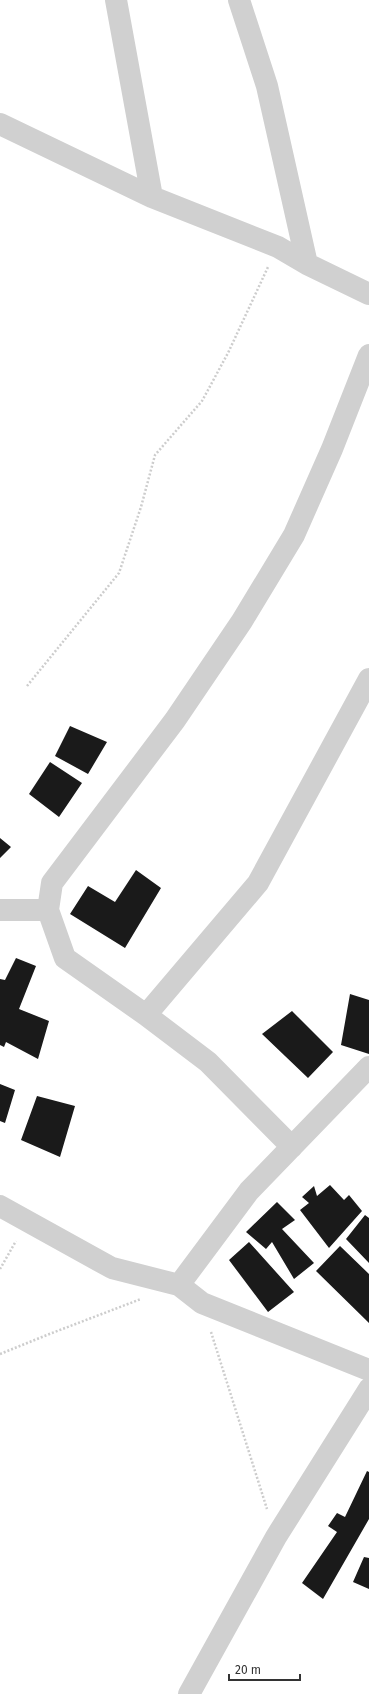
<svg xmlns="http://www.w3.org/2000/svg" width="369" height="1694" viewBox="0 0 369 1694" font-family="'Fira Sans',sans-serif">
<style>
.building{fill:#1a1a1a}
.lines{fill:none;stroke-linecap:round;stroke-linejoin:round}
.path{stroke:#cdcdcd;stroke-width:2.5;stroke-dasharray:2 2;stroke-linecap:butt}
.minor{stroke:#d0d0d0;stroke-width:22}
</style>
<rect width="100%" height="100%" fill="#fff"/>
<path class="building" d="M70,726l37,16 -19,32 -33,-18z
M50,762l32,21 -23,34 -30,-23z
M0,838l11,9 -11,11z
M136,870l25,18 -36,60 -55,-34 18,-28 27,16z
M16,958l20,8 -17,43 30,12 -11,38 -32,-17 -2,5 -4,-2v-66l5,1z
M350,994l19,6v54l-28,-9z
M292,1011l41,41 -25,26 -46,-44z
M0,1084l15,6 -10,33 -5,-2z
M37,1096l38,10 -15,51 -39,-17z
M330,1185l14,15 5,-5 13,16 -33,37 -29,-38 9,-7 -7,-6 12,-11 3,10z
M277,1202l18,18 -13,9 32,34 -20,16 -22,-37 -6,7 -20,-17z
M365,1215l4,3v45l-23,-24z
M249,1242l45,50 -26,20 -39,-52z
M340,1246l29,28v49l-53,-52z
M367,1471l2,1v47l-46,80 -21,-16 35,-51 -9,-6 9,-13 8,4z
M364,1557l5,1v31l-16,-7z"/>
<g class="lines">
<path class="path" d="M27,686l92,-113 22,-66 14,-52 47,-54 26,-48 40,-86
M0,1269l16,-28
M211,1332l56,177
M0,1354l52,-21 89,-34"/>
<path class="minor" d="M116,0l36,197
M239,0l28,86 40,178
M0,124l152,73 126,50 29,17 62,30
M0,910h48
M146,1015l112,-132 111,-204
M292,1147l-84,-85 -62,-47 -81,-57 -17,-48 4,-27 123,-163 67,-99 52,-86 38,-86 37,-94
M0,1206l112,62 67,17 23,18 167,67
M179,1285l70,-94 120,-124
M189,1694l87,-157 93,-148"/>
</g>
<path d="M229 1674v6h71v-6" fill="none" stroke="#333333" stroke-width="2"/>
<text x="235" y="1674" font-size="12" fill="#333333" stroke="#ffffff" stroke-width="3" paint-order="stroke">20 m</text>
</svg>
